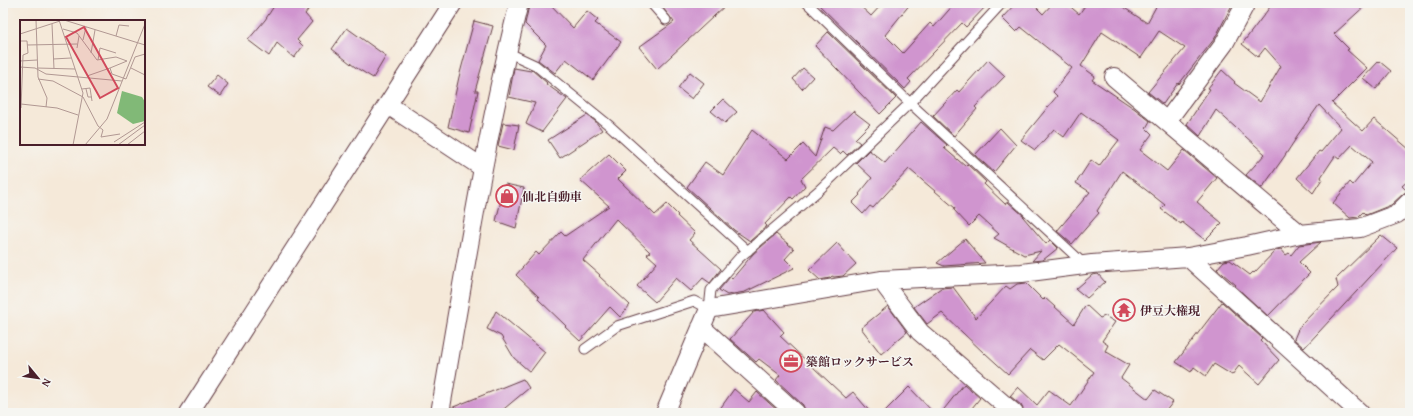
<svg xmlns="http://www.w3.org/2000/svg" width="1413" height="416" viewBox="0 0 1413 416" font-family="'Gentium Book Plus','Noto Serif JP',serif">
<style>
.building{fill:#d095cf}
.lines{fill:none;stroke-linecap:round;stroke-linejoin:round}
.lane-casing{stroke:#643d45;stroke-width:11}
.street-casing{stroke:#643d45;stroke-width:20}
.lane{stroke:#fff;stroke-width:9}
.street{stroke:#fff;stroke-width:18}
.labels{text-anchor:middle;dominant-baseline:central;stroke-width:3;stroke-linejoin:round;paint-order:stroke}
.poi-label{font-size:12px;font-weight:bold;fill:#4a1f2b;stroke:#f6f6f2;text-anchor:start}
.inset-road{fill:none;stroke:#b19893;stroke-width:1}
.view{fill:#d1495b;fill-opacity:0.15;stroke:#d1495b;stroke-width:2}
.inset-edge{fill:none;stroke:#4a1f2b;stroke-width:2}
</style>
<rect width="100%" height="100%" fill="#f6f6f2"/>
<filter id="ink" filterUnits="userSpaceOnUse"><feTurbulence type="fractalNoise" baseFrequency=".025" numOctaves="2"/><feDisplacementMap in="SourceGraphic" scale="8" xChannelSelector="R" yChannelSelector="G"/><feConvolveMatrix kernelMatrix="1 2 1 2 8 2 1 2 1" color-interpolation-filters="sRGB"/></filter>
<filter id="wash" filterUnits="userSpaceOnUse"><feTurbulence type="fractalNoise" baseFrequency=".012" numOctaves="4" result="noise"/><feDisplacementMap in="SourceGraphic" scale="16" xChannelSelector="R" yChannelSelector="G"/><feGaussianBlur stdDeviation="0.9" result="paint"/><feColorMatrix in="noise" values="0 0 0 0 0 0 0 0 0 0 0 0 0 0 0 0 0 1.4 0 .05"/><feComposite in="paint" operator="in"/></filter>
<g filter="url(#wash)">
<rect width="100%" height="100%" fill="#f5e9d9"/>
<g id="blocks">
<path class="building" d="M276,3h37l-8,11 7,8 -15,18 6,6 -9,12 -17,-15 -8,13 -21,-16 17,-20z
M534,3h15l24,25 14,-17 11,9 -3,3 26,19 -28,38 -27,-21 -11,14 -17,-13 8,-15 -21,-21 3,-14z
M659,3h69l-71,66 -18,-22 35,-25z
M817,3h40l14,13 12,-13h28l-26,32 18,18 27,-30 4,4 21,-24h34l-23,24 -4,-4 -54,56 3,3 -6,7z
M1016,3h16l11,11 10,-11h13l13,11 8,-11h30l30,20 11,-20h75l-18,35 -36,46 -1,-1 -15,21 -15,-12 37,-44 -26,-17 -18,27 -39,-26 -21,34 14,10 -3,4 43,29 15,12 -4,7 6,6 -12,16 27,21 17,-21 33,28 -20,24 25,21 -17,17 -23,-18 -1,2 -20,-15 4,-4 -43,-34 -25,40 2,2 -27,31 -15,-13 33,-39 -14,-9 15,-23 8,6 20,-26 -38,-28 -17,25 -10,-8 -19,21 -14,-10 36,-44 -4,-4 19,-24 -51,-41 -5,5 -14,-14z
M1273,3h95l-34,31 15,15 -2,1 20,18 -35,35 31,28 11,-12 36,31v29l-8,7 5,5 -4,3 -12,11 -25,10 -3,-3 -5,5 -8,1 -17,-15 17,-21 3,3 19,-23 -20,-17 -13,14 -4,-3 -14,21 1,2 -9,14 -16,-15 22,-27 2,1 20,-24 -22,-23 -22,31v1l-13,20 -22,31 -16,-13 19,-21 -49,-44 -16,26 -13,-12 10,-15h-1l14,-20 -2,-1 14,-18 13,12 -1,1 26,19 21,-36 -16,-18 -7,9 -16,-13z
M474,21l19,5 -18,65h3l-9,42 -21,-6 11,-50z
M347,28l39,28 -13,22 -18,-11 -23,-18z
M828,32l68,66 -16,16 -65,-68z
M988,60l17,16 -30,31 2,2 -23,27 -21,-20 24,-26 2,2z
M1379,61l12,10 -15,18 -13,-11z
M514,68l17,3 1,-1 15,13 -1,1 21,15 -25,33 -16,-8 9,-21 -26,-6z
M803,68l10,9 -11,12 -9,-10z
M690,72l14,11 -12,16 -14,-11z
M217,75l11,9 -8,12 -13,-9z
M723,99l14,13 -12,11 -14,-12z
M853,111l17,13 -15,15 5,4 -13,12 -4,-4 -3,3 -7,-6 -32,31 4,7 -12,13 -2,-2 -26,27 2,2 -17,15 -16,-11 -47,-43 18,-25 18,13 29,-45 36,29 15,-15 12,13 10,-30 8,3z
M587,115l8,6 7,9 -42,28 -12,-18z
M921,122l26,23 -3,3 21,18 2,-2 19,18 -2,2 21,20 3,-2 16,14 -1,1 23,27 4,-4 8,8 -15,12 -11,1 9,-10 -17,4 -30,-17 5,-4 -20,-18 -10,10 -15,-16 1,-2 -46,-39 -36,39 -3,-2 -7,8 -11,-11 8,-8 -1,-1 13,-16 -16,-15 13,-13 16,13z
M503,123l16,2 -5,25 -16,-4z
M1000,128l16,17 -22,27 -19,-17z
M609,154l17,17 -8,8 37,36 12,-11 11,11 -1,1 18,17 -6,7 32,29 -11,14 -7,-5 -12,13 -15,-13 -21,24 -18,-16 20,-23 -10,-9 3,-2 -34,-33 -33,41 17,15 -1,1 31,29 -10,12 -10,-10 -30,34 -15,-14 1,-1 -28,-27 1,-2 -23,-22 20,-23 3,3 22,-23 4,4 44,-30 -29,-26z
M505,184l19,4 -8,40 -20,-7z
M776,234l18,15 -9,10 9,9 -49,24 -18,3 -8,-5 11,-13 2,2 21,-25z
M1381,235l16,13 -93,100 -10,-9 5,-12 39,-40 -2,-8z
M965,239l20,24 -41,3 -7,-3z
M1321,242l-22,20 11,11 -42,43 -33,-30 1,-1 -19,-16 7,-8 6,-1 20,15 3,-3 1,1 22,-23 5,-1 5,6 3,-2 2,2 8,-10z
M837,243l19,21 -13,12 -9,1 -2,-1 -2,2 -10,2 -11,-10z
M1098,274l7,8 -18,16 -11,-9 16,-14z
M1026,283l17,17 2,-2 29,26 12,-19 14,13 5,-2 10,6 -13,19 6,4 -3,6 24,14 -8,13 27,21 7,-9 18,12 -8,10 1,1h-141l-4,-8 -11,-9 8,-9 19,18 12,-15 22,16 23,-34 -35,-28 -16,16 -13,-10 -22,24 -23,-21v1l-43,-41 -15,11 -13,-17 27,-19 12,-1 23,31 30,-32 4,3 7,-5z
M1222,302l40,36 -2,2 19,20 -20,24 -20,-18 -7,9 -18,-11 -8,12 -12,-9 -3,5 -15,-10z
M888,306l19,26 -26,22 -20,-26z
M764,310l20,22 -4,4 66,62 7,-6 18,21h-65l-3,-8 -27,-25 4,-5 -21,-16 -3,3 -26,-23 24,-27z
M496,311l49,41 -15,20 -16,-14 -13,-22 -14,-7z
M523,379l6,9 -30,25h-48v-5z
M964,384l16,14 -12,15h-27z
M909,387l25,26h-51z
M734,389l15,13 8,-10 23,21h-63z"/>
</g>
</g>
<g filter="url(#ink)">
<use href="#blocks" fill-opacity="0" stroke="#643d45" stroke-width="1"/>
<g class="lines">
<g class="lane-casing">
<path id="lane" d="M651,3l15,17
M807,3l103,100 174,161
M507,52l28,13 75,61 138,125
M585,349l32,-23 77,-25 15,8 2,-19 28,-32 79,-67 92,-88 92,-100"/>
</g>
<g class="street-casing">
<path id="street" d="M1114,77l186,157
M388,105l95,63
M1167,121l57,-77 22,-41
M1188,257l172,156
M881,280l39,52 94,81
M701,327l95,86
M189,413l264,-410
M440,413c24,-137 45,-275 79,-410
M665,413l44,-104 172,-29 141,-7 70,-9 96,-7 59,-11 53,-12 60,-6 37,-14 13,-13"/>
</g>
<use href="#lane" class="lane"/>
<use href="#street" class="street"/>
</g>
</g>
<defs>
<g id="shop-ring" transform="scale(1.15)"><circle r="9.5" fill="#f6f6f2" stroke="#d1495b" stroke-width="1.5"/><path d="M-5-2.5h2.3a2.7 3.5 0 0 1 5.4 0H5L5.5 6h-11ZM-1.5-2.5h3a1.5 2.3 0 0 0-3 0Z" fill="#d1495b"/></g>
<g id="temple-ring" transform="scale(1.15)"><circle r="9.5" fill="#f6f6f2" stroke="#d1495b" stroke-width="1.5"/><path d="M0-6L5-2H3V0L6.5 2.5H4V6H1.5V3h-3V6H-4V2.5H-6.5L-3 0V-2H-5Z" fill="#d1495b"/></g>
<g id="office-ring" transform="scale(1.15)"><circle r="9.5" fill="#f6f6f2" stroke="#d1495b" stroke-width="1.5"/><path d="M-6-3h4V-5.5h4V-3h4V5H-6ZM-1-4.5V-3h2v-1.5ZM-6 0V1H6V0Z" fill="#d1495b"/></g>
</defs>
<g fill-rule="evenodd">
<use href="#shop-ring" x="507" y="196"/>
<use href="#temple-ring" x="1124" y="310"/>
<use href="#office-ring" x="791" y="361"/>
</g>
<g class="labels">
<g class="poi-label">
<text x="522" y="196">仙北自動車</text>
<text x="1140" y="310">伊豆大権現</text>
<text x="806" y="361">築館ロックサービス</text>
</g>
</g>
<g transform="translate(20 20)">
<rect width="125" height="125" fill="#f5e9d9"/>
<path d="M102,71l20,6 3,5v19l-12,3 -16,-11z" fill="#81b977"/>
<path class="inset-road" d="M16,0l2,57 9,21 -1,9M39,0l24,73 -10,52M44,0l81,25M32,4l2,45M43,9l14,4 20,27 19,-3 11,4M0,14l40,-13M96,16l3,-11 10,1M63,20l3,-13M0,21h7l1,12 -5,2 -2,53M7,25l50,-1M57,28l2,-12M71,33l4,-23M33,39l18,-1M78,40l2,-12 16,5M0,41l17,-1M0,47l15,1 11,6 76,7M17,48l38,1M90,48l17,-7M111,48l14,7M67,56l23,-8 2,6 14,5 9,-22 10,-3M18,59l15,2 30,16M62,69l8,-1 2,13M66,69l2,8h4M63,77l15,29 5,4 -2,7 19,-3M1,84l36,4 21,7M94,122l31,-20M65,125l22,-26 38,-95M98,125l27,-20M107,125l18,-14"/>
<path class="view" d="M64,7l34,61 -18,10 -34,-61z"/>
<rect width="125" height="125" class="inset-edge"/>
</g>
<rect width="1413" height="416" fill="none" stroke="#f6f6f2" stroke-width="16"/>
<g transform="translate(38 378) rotate(119)" stroke="#f6f6f2" stroke-width="3" paint-order="stroke">
<path d="M0-3L7 15L0 10L-7 15Z" fill="#4a1f2b"/>
<text y="-6" font-size="11" font-weight="bold" text-anchor="middle" fill="#4a1f2b">N</text>
</g>
</svg>
